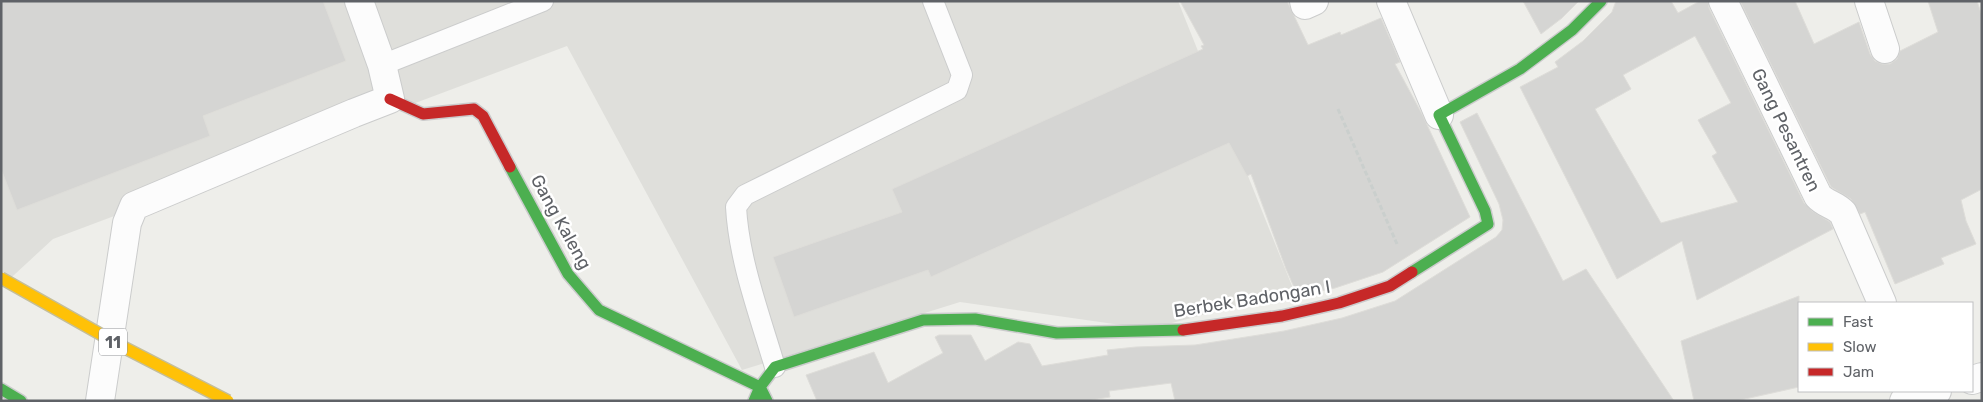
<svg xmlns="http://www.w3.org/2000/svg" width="1983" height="402" viewBox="0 0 1983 402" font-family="Rubik,sans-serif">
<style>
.industrial{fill:#dfdfdb}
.building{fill:#d5d5d3;stroke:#deddd9;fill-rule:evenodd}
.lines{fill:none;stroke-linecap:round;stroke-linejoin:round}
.lane-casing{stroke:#cbcccc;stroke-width:22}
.street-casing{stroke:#cbcccc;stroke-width:30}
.fast-casing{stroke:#cbcbcc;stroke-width:14}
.jam-casing{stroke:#cbcbcc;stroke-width:14}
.path{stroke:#cacfcd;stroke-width:3;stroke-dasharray:5 2.5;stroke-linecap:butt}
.lane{stroke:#fcfcfc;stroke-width:20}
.street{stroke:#fcfcfc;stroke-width:28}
.fast{stroke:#4caf50;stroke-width:11}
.jam{stroke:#c62828;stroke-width:11}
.slow-bridge-casing{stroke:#c5be98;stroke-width:14;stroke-linecap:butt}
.slow-bridge{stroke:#ffc107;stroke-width:11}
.labels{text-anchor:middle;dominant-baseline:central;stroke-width:5;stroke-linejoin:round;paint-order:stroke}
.shield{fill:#fff;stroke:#8f9195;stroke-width:1}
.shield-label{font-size:16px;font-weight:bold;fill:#5f6267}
.street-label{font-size:18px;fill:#5f6267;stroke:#fff}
</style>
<rect width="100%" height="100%" fill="#eeeeea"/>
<path class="industrial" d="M1,1h1177l116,290 -145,38 -189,-27 -218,68 -175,-324 -514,193 -52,48z"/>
<path class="building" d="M1,1h322l23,60 -143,55 7,20 -193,74 -16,-41z
M1180,1h107l21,44 32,-13 1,3 40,-17 19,44 -5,2 27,50 48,103 -87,55 -48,16 -37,8 -12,-27 -35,-95 -4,2 -18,-33 -298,134 -3,-7 -134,47 -21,-60 129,-45 -10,-23 311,-140 -2,-3 3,-1z
M1523,1h56l-17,17 -21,16z
M1616,1h55l7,12 22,-12h8l1,7 95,195 8,8 18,11 3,7 -136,71 -15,-59 -65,38 -97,-192 38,-20 -3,-5 28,-21 29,-29zM1695,36l36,67 -33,17 19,33 -5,3 26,46 -77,21 -66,-114 36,-20 -8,-14z
M1740,1h55l19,43 45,-22 11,32 5,7 7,3h8l7,-5 3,-8 38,-19 -10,-31h49l5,15v173l-21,11 5,21 10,23 -35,14 3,6 -49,20 -30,-72 -5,2 -9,-15 -20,-12z
M1477,113l86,168 23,-12 88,132h-499l-4,-18 -62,8 1,6 -25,4h-268l-11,-26 68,-23 14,31 55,-30 -8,-16 4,-2h32l14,26 33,-19 12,2 12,22 66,-11 -1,-5 29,-3 59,-2 89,-14 58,-13 53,-17 101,-64 6,-7 1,-10 -4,-16 -39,-82z
M1799,296v91l-63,14h-42l-13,-60z"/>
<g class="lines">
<g class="lane-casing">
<path id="lane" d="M382,65l161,-64
M775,367c-15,-51 -36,-106 -39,-160l9,-12 212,-105 5,-15 -29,-74"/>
</g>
<g class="street-casing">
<path id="street" d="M1304,1l1,4 9,-4
M1391,1l48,114
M1723,1l95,195c7,8 18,9 25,17l39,90
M1869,1l16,48
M1972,380l10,-3
M100,401l27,-178 7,-17 220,-93 36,-14 -8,-34 -23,-64
M1904,401l33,-10"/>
</g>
<g class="fast-casing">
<path id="fast" d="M510,167l58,107 31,36 161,77 7,14
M1412,272l76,-48 -3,-13 -46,-96 81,-46 52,-39 29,-29
M1,389l20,12
M754,401l6,-14 15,-20 148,-47 52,-1 82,14 126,-3"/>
</g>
<g class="jam-casing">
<path id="jam" d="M390,99l33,15 51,-5 9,7 27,51
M1183,330l99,-14 57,-13 51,-17 22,-14"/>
</g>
<path class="path" d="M1338,109l59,135"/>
<use href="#lane" class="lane"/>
<use href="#street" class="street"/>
<use href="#fast" class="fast"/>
<use href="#jam" class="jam"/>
<g class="slow-bridge-casing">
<path id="slow-bridge" d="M1,278l124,70 103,53"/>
</g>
<use href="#slow-bridge" class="slow-bridge"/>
</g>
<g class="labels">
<rect class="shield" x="99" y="328.5" width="28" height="27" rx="4"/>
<g class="shield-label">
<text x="113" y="342">11</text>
</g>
<g class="street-label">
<text transform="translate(1786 130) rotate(64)">Gang Pesantren</text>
<text transform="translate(561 222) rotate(61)">Gang Kaleng</text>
<text transform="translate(1252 299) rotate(-9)">Berbek Badongan I</text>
</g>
</g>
<rect width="1983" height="402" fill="none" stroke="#5f6267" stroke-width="5"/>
<rect x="1798" y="302" width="175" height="90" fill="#ffffff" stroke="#bfc0c2"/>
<rect x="1808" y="318" width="25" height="8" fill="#4caf50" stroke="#bfc0c2"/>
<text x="1843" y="327" font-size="15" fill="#5f6267">Fast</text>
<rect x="1808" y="343" width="25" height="8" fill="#ffc107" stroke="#bfc0c2"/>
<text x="1843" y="352" font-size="15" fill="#5f6267">Slow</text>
<rect x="1808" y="368" width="25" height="8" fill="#c62828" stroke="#bfc0c2"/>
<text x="1843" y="377" font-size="15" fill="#5f6267">Jam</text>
</svg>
